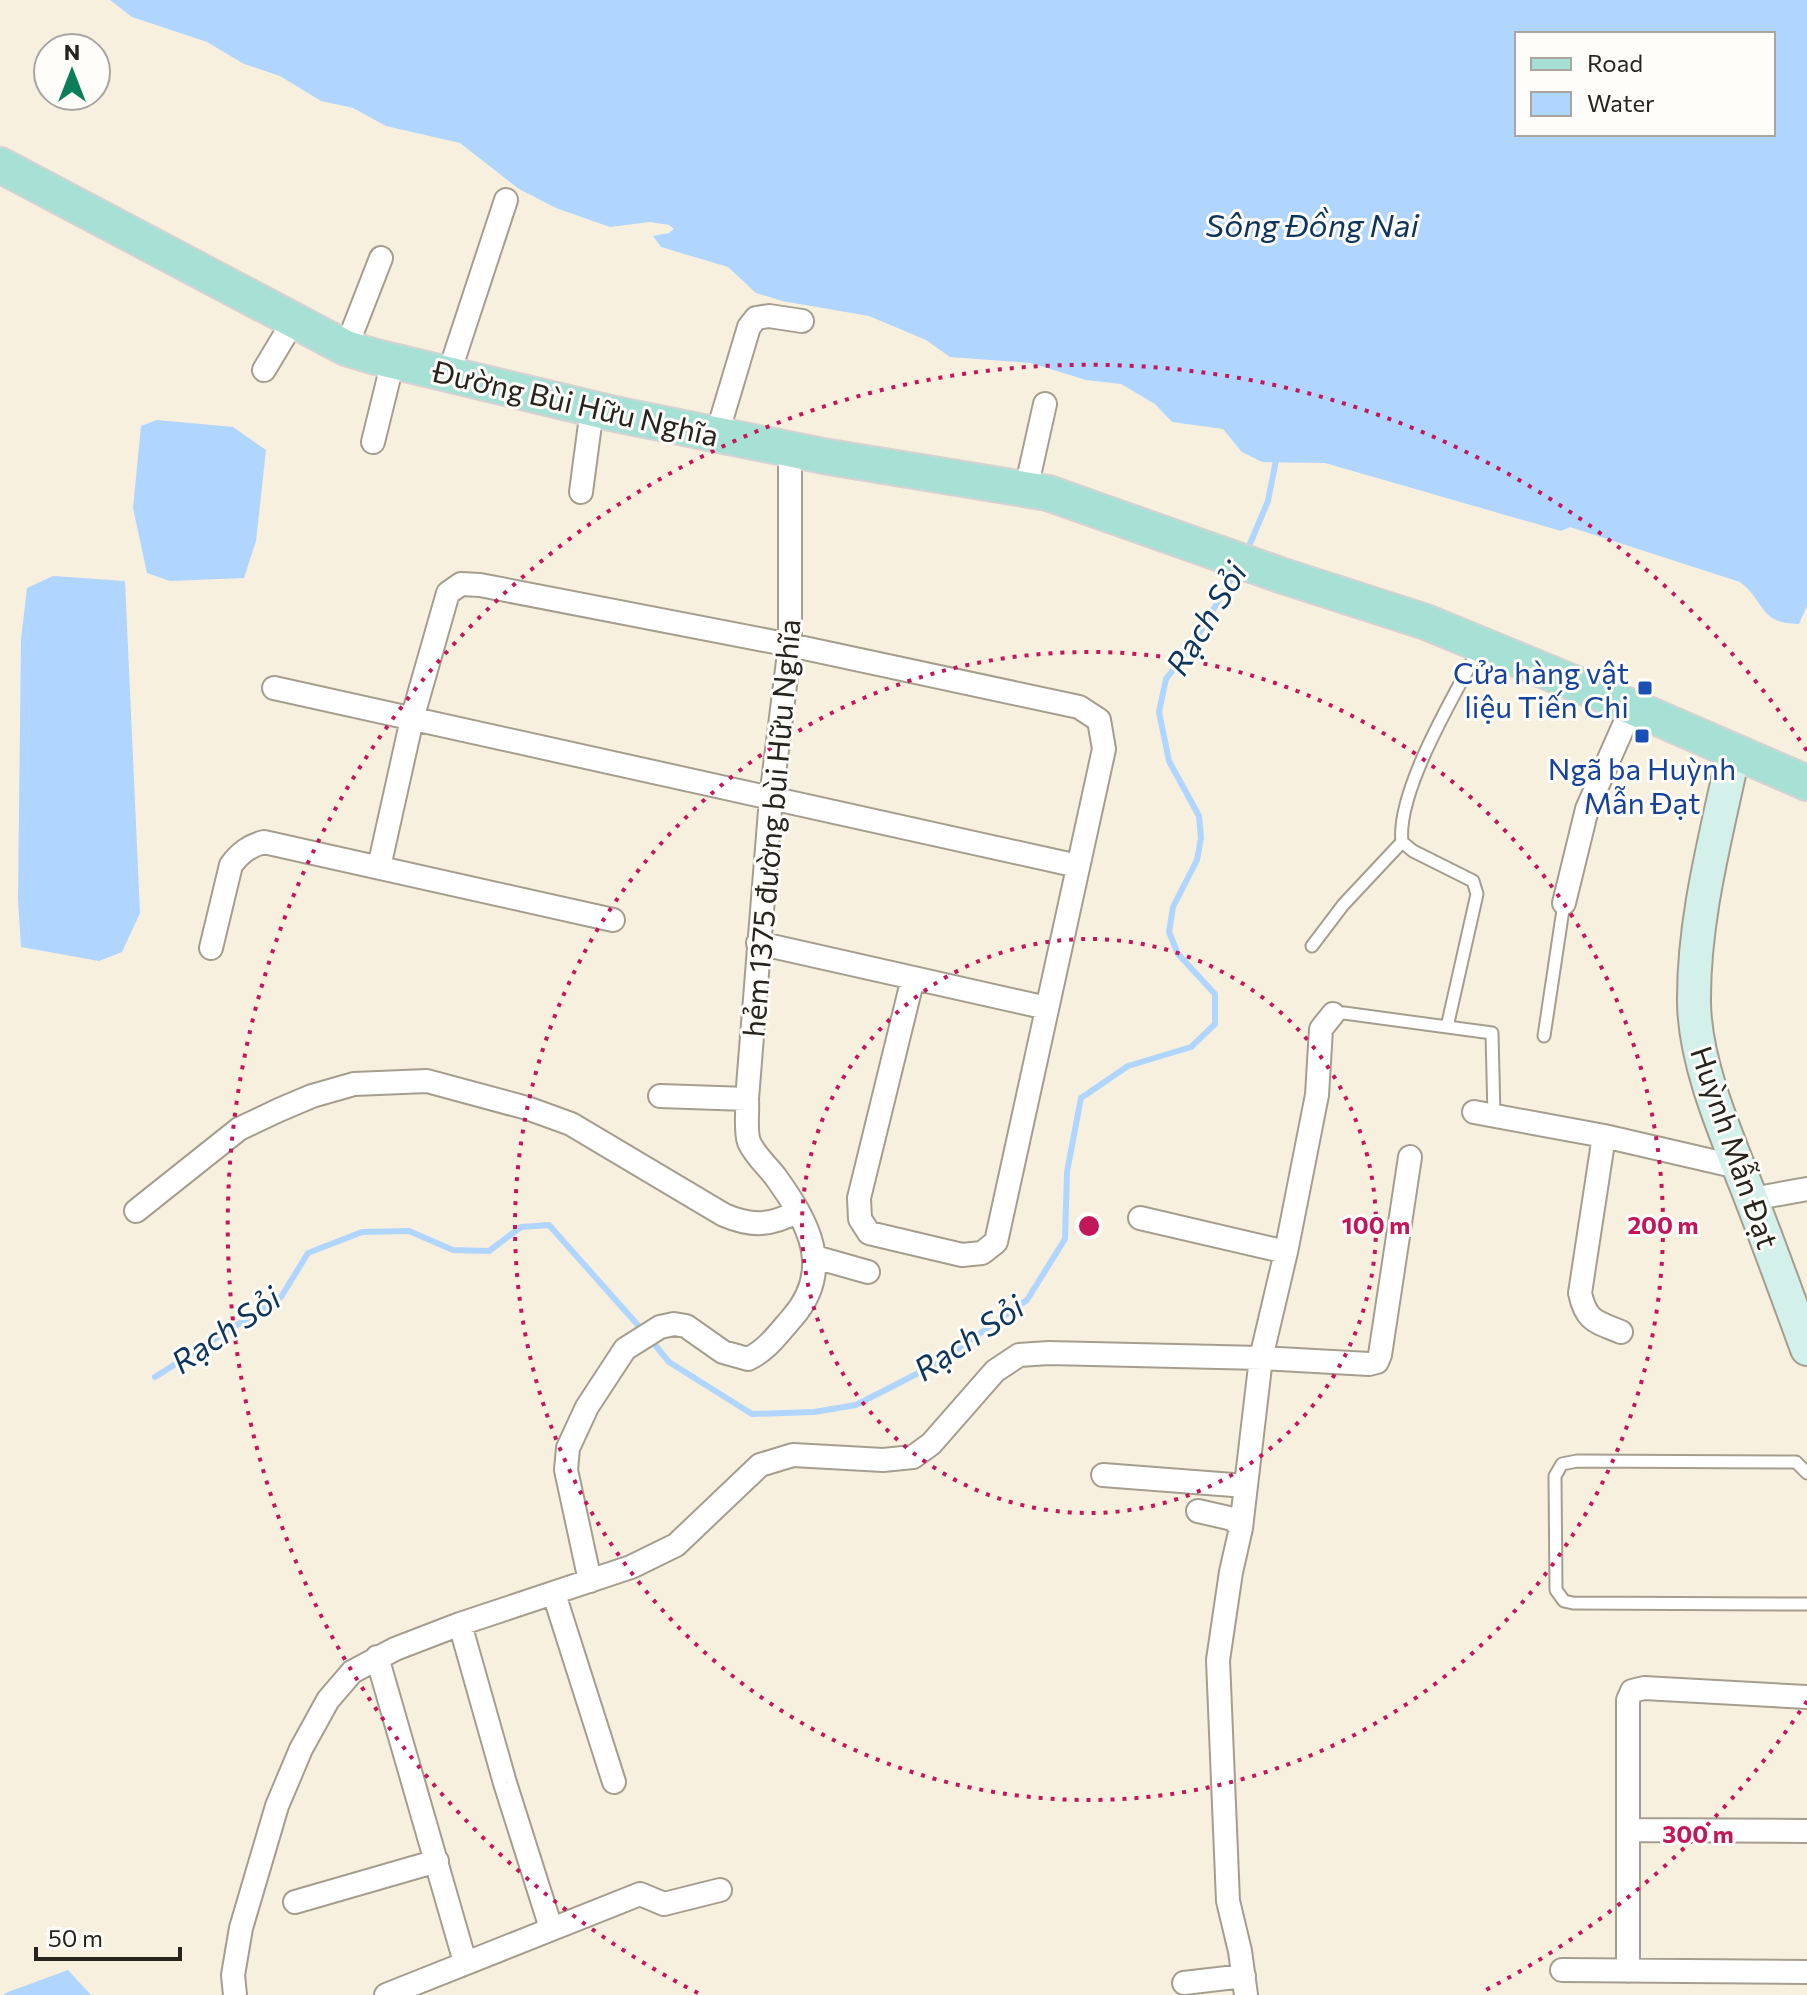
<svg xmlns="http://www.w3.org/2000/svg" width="1807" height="1995" viewBox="0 0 1807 1995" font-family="Commissioner,sans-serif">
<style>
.water{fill:#b0d5ff;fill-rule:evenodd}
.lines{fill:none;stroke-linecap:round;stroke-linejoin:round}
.stream{stroke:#b0d5ff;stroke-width:6}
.service-casing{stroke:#a59e8f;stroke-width:15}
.minor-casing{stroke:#a59e8f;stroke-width:26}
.secondary-casing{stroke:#a59e8f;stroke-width:36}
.primary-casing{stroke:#d4d3d2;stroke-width:38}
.service{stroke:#fff;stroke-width:11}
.minor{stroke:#fff;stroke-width:22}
.secondary{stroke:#d3f0eb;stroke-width:32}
.primary{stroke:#a7e1d6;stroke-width:34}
.ring{fill:none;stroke:#c2185b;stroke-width:4;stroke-dasharray:4 8}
.transit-dot{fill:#1a4fb4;stroke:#fffdfa;stroke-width:3}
.labels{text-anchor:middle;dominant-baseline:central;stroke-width:6;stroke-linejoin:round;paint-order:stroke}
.street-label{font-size:30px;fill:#27241e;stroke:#fffdfa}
.transit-label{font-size:30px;fill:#164399;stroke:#fffdfa;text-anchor:end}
.water-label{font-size:32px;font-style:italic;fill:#0e355b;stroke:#fffdfa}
.centre{fill:#c2185b;stroke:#fffdfa;stroke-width:4}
.ring-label{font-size:24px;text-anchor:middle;font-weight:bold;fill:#c2185b;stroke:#fffdfa;stroke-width:6;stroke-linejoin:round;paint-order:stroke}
</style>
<rect width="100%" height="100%" fill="#f7f0df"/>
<path class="water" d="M110,0h1697v606l-8,18c-40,0 -33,-22 -59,-42l-170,-55 -9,4 -236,-68 -63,-1 -20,-10 -19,-23 -51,-7 -17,-18 -34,-20 -35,-4 -55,-17 -81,-6 -24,-17 -57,-24 -87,-15 -26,-8 -28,-26 -67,-20 -8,-11 16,-3 5,-4 -5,-4 -19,-3 -40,5 -54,-19 -37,-19 -59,-46 -74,-17 -33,-18 -32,-7 -41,-25 -36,-12 -37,-22 -75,-25zM1773,34v100h-256v-100z
M157,420l76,7 33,23 -10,91 -12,37 -74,3 -23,-8 -14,-65 8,-82z
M53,576l72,5 15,332 -18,39 -23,9 -78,-14 -3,-48 3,-260 6,-51z
M68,1970l23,25h-88l5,-3z"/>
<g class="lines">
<path class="stream" d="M1247,551l21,-50 9,-46
M651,1340l18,22 83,52 62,-2 42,-7 82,-42 89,-63 38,-61 2,-67 14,-74 47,-32 63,-19 24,-23v-30l-37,-40 -9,-22 4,-25 24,-47 4,-22 -2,-22 -30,-55 -10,-49 7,-33 27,-35 43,-73
M155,1377l126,-80 27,-44 54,-21 47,-1 44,19 36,1 32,-24 28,-2 95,107"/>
<g class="service-casing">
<path id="service" d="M1312,946l31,-41 59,-63
M1333,1014l11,-1 148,20 2,83
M1447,1027l30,-133 -4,-13 -60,-30 -11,-9c-6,-50 53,-148 77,-193
M1544,1036l20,-133
M1807,1473l-11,-11h-7l-212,-1 -15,3 -7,12 1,114 8,11 9,2 234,1"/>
</g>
<g class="minor-casing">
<path id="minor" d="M346,348l35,-90
M264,370l30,-50
M449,373l57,-173
M717,434l32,-107 7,-9 13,-2 33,5
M373,442l20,-81
M1026,489l19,-85
M581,492l11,-83
M274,688l804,178
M379,867l33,-148 36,-126 13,-9 19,1 310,60 289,62 20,13 5,29 -108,493 -14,11 -20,2 -93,-22 -9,-14 -1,-21 54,-220
M1564,903l23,-94 45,-102
M758,943l289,65
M211,948l20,-83c9,-12 18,-19 33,-23l349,78
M660,1096l87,3
M1474,1112l130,24 134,31
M1604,1136l-24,157c6,29 17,29 41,39
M1752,1199l55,-10
M136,1211l103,-82 40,-19 33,-14 42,-12 73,-3 100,27 44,16 153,91c28,12 47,11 74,-4
M1140,1218l146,34
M815,1257l53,15
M1103,1475l143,11
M1198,1511l35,8 8,9
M590,1581l-24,-111 2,-22 19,-41 38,-58 35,-22 14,-3 12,2 37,26 25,7c19,-9 30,-25 44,-41 43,-49 16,-96 -17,-142 -8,-10 -21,-22 -26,-34 -4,-11 -1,-31 -2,-43l24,-301 19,-153v-196
M554,1594l60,188
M460,1624l45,159 46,145
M377,1657l88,305
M1628,1830l179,1
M295,1902l142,-41
M1562,1970l245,2
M1628,1971v-271l4,-9 12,-3 163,9
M1184,1983l60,-7
M235,1995l-2,-20 8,-47 36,-122 24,-57 27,-49 24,-28 43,-23 65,-25 171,-57 45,-22 84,-80 33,-10 90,5 30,-3 18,-13 64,-73 24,-16 30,-2 212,5 108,6 8,-2 3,-7 30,-198
M386,1995l254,-101 24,10 56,-14
M1246,1995l-6,-44 -12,-50 -10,-241 13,-88 10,-44 20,-170 25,-106 31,-157 4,-66 12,-15"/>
</g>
<g class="secondary-casing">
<path id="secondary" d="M1734,751c-17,82 -41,167 -40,252 1,64 35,138 58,198 19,49 37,99 55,148"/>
</g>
<g class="primary-casing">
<path id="primary" d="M0,165l346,183 30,9 234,56 213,43 225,37 232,82 146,47 206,85 175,76"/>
</g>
<use href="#service" class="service"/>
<use href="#minor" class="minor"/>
<use href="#secondary" class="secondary"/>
<use href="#primary" class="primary"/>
</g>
<g class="ring">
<circle cx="1089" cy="1226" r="287"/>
<circle cx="1089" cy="1226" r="574"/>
<path d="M1807 1701A861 861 0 0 1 1480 1993M698 1993A861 861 0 1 1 1807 751"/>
</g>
<g class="transit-dot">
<rect x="1637" y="680" width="16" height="16" rx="4"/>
<rect x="1634" y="728" width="16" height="16" rx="4"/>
</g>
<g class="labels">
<g class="street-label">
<text transform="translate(576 402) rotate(13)">Đường Bùi Hữu Nghĩa</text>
<text transform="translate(770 828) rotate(-85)">hẻm 1375 đường bùi Hữu Nghĩa</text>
<text transform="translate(1736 1147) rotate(71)">Huỳnh Mẫn Đạt</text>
</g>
<g class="transit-label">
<text x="1629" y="671">Cửa hàng vật<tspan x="1629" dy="34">liệu Tiến Chi</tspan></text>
<text x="1642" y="767" text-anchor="middle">Ngã ba Huỳnh<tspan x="1642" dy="34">Mẫn Đạt</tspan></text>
</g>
<g class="water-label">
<text x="1312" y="224">Sông Đồng Nai</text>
<text transform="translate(1205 618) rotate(-59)">Rạch Sỏi</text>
<text transform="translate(225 1329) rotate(-35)">Rạch Sỏi</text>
<text transform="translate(968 1337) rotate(-34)">Rạch Sỏi</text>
</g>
</g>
<circle cx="1089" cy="1226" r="12" class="centre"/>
<g class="ring-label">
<text x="1376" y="1234">100 m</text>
<text x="1663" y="1234">200 m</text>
<text x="1698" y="1843">300 m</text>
</g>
<rect x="1515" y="32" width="260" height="104" fill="#fffdfa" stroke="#a9a6a2" stroke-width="2"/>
<rect x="1531" y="58" width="40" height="12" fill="#a7e1d6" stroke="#a9a6a2" stroke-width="2"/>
<text x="1587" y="72" font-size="24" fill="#27241e">Road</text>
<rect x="1531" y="92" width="40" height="24" fill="#b0d5ff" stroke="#a9a6a2" stroke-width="2"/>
<text x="1587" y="112" font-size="24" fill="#27241e">Water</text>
<g transform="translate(72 72)"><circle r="38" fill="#fffdfa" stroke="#a9a6a2" stroke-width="2"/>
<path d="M0-6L14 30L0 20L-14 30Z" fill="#0d7e5a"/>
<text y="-12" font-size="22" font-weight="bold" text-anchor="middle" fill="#27241e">N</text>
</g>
<path d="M36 1947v12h144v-12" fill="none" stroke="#27241e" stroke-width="4"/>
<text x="48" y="1947" font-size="24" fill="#27241e" stroke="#fffdfa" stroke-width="6" paint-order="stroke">50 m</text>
</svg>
